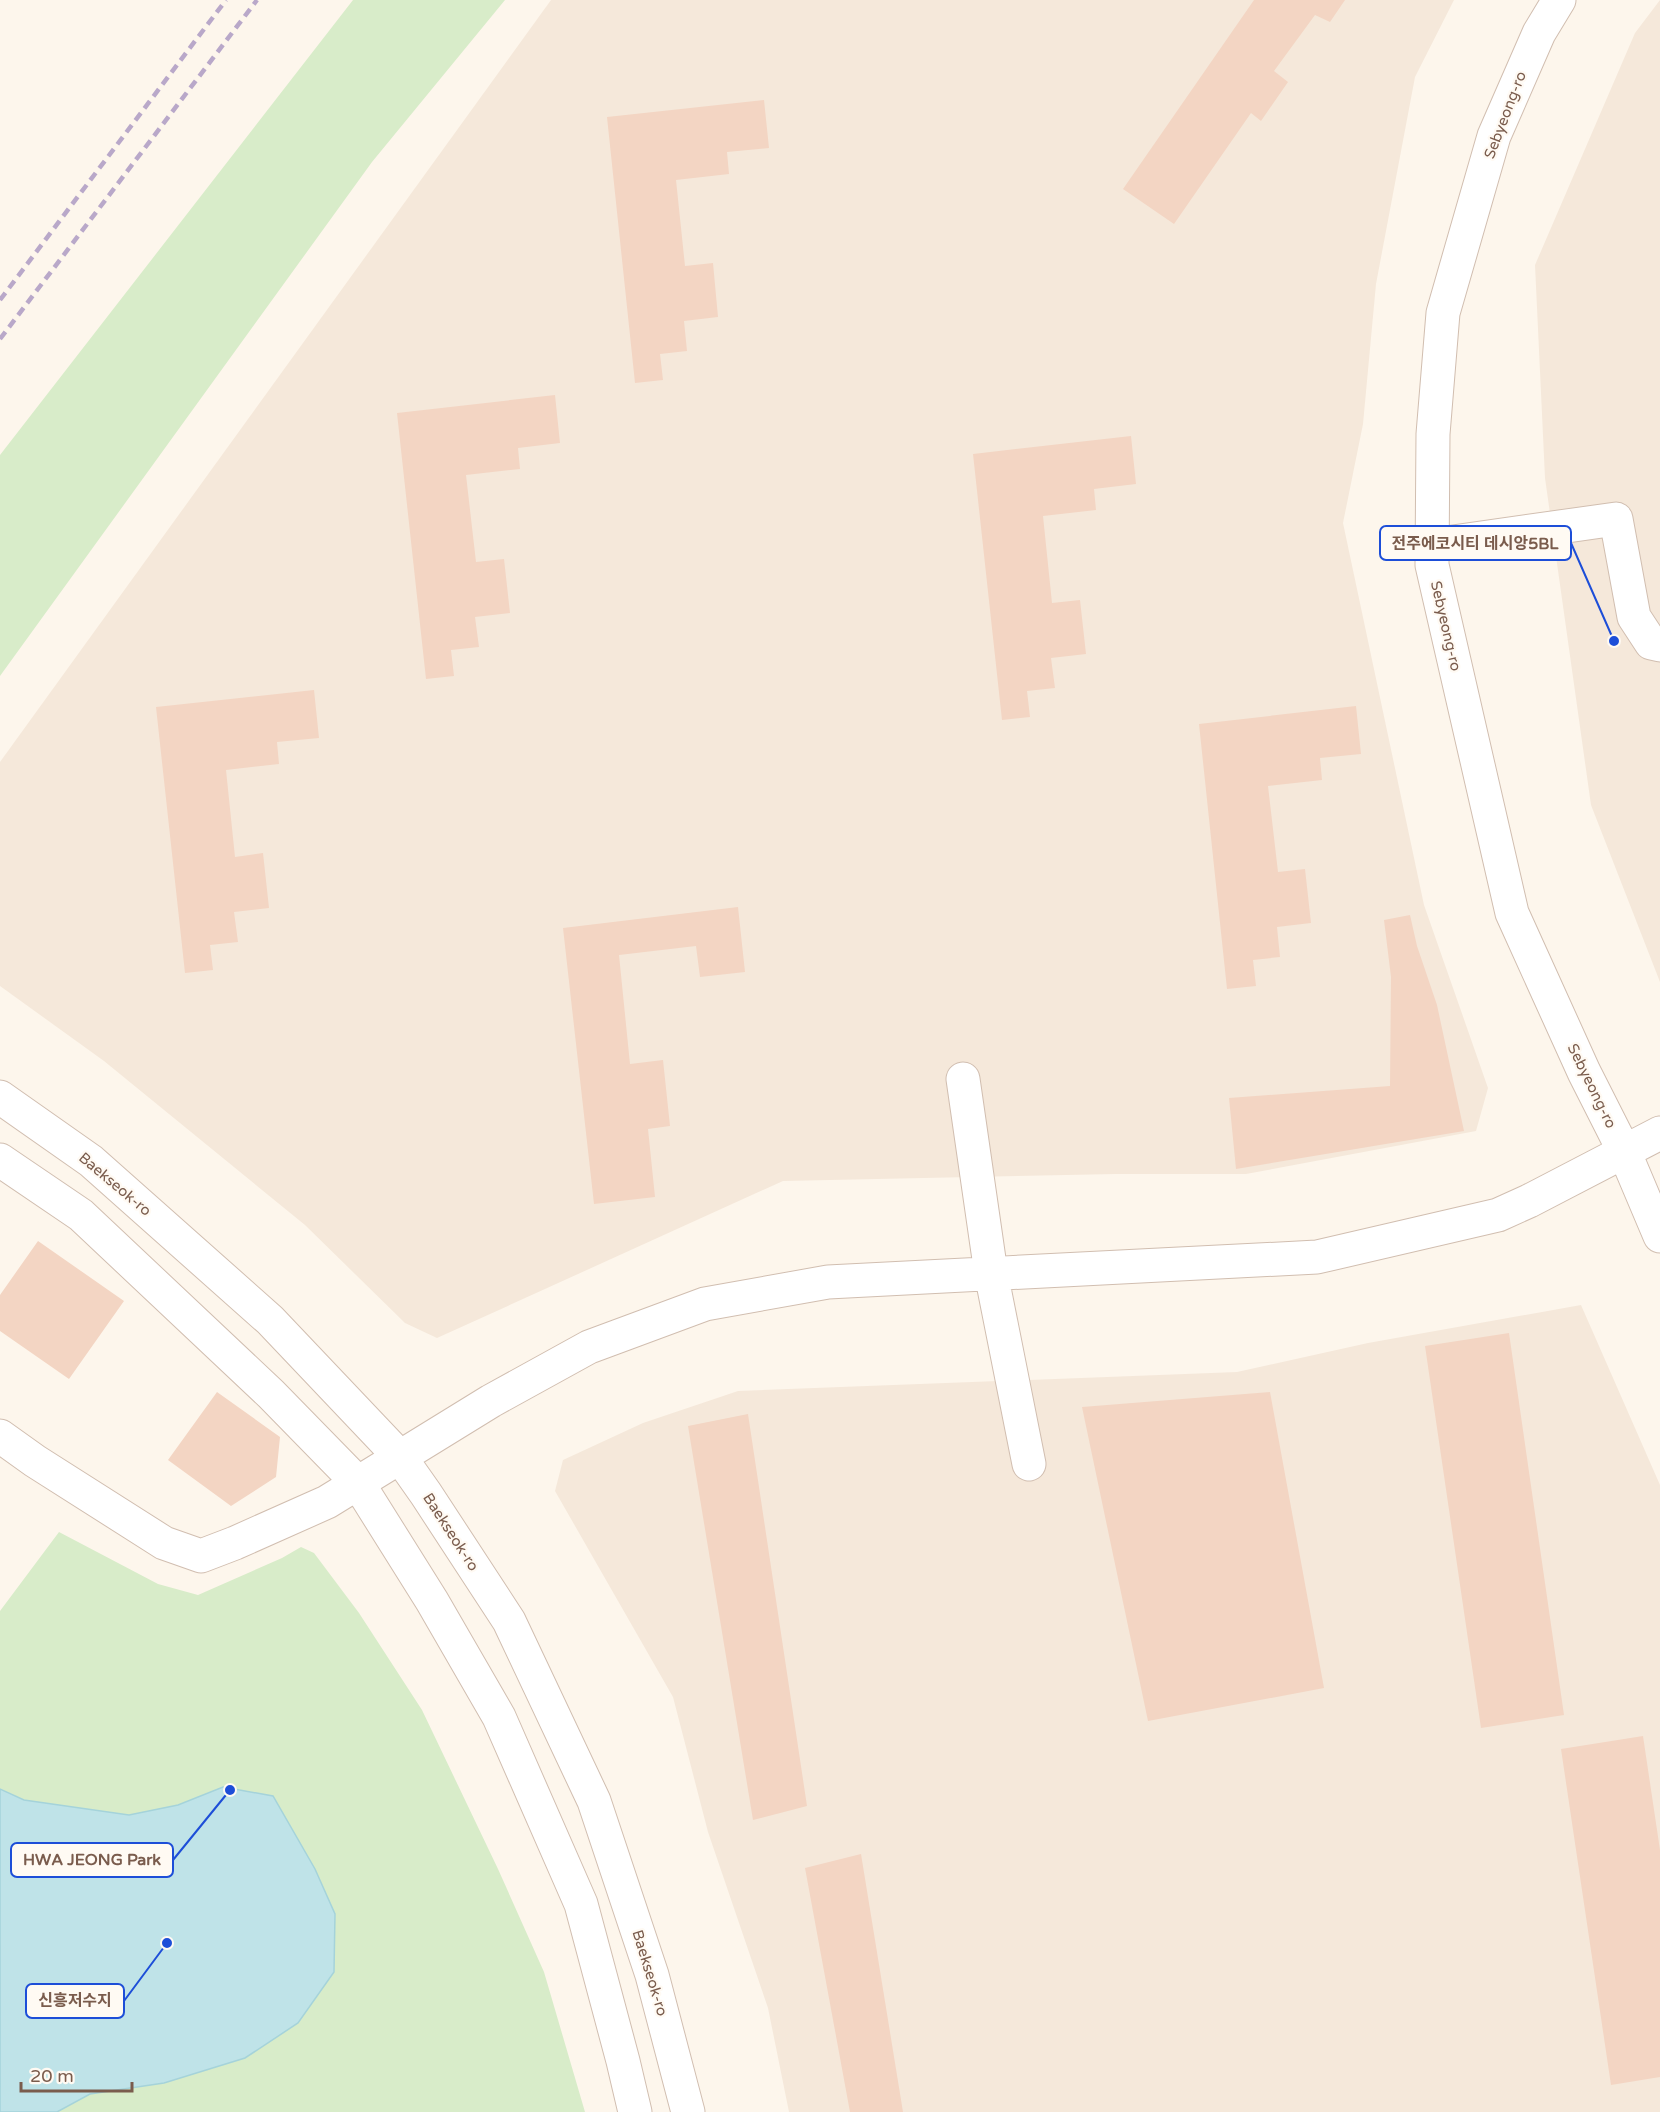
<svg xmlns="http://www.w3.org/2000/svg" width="1660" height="2112" viewBox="0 0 1660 2112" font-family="'Varela Round','Noto Sans KR',sans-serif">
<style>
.residential{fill:#f5e8da}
.green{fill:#d8ecc9}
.water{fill:#bfe3e8;stroke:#a5d3da;stroke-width:1.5}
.building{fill:#f3d5c3}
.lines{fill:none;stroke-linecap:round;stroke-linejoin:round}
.minor-casing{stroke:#d1beb0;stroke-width:35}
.minor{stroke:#fff;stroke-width:33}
.rail{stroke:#b9a8c9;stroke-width:4.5;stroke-dasharray:9 6;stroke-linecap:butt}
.labels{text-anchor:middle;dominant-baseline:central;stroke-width:4.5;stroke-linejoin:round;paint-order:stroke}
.street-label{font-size:15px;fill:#7a5c4d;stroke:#fffaf3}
.leader{fill:none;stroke:#1d4ed8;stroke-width:2}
.callout-dot{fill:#1d4ed8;stroke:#fffaf3;stroke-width:2}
.callout{fill:#fffaf3;stroke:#1d4ed8;stroke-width:2}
.callout-label{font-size:16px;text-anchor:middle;font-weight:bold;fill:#7a5c4d}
</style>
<rect width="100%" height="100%" fill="#fdf6ec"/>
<path class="residential" d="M551,0h903l-39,77 -39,207 -13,140 -20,99 81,382 64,183 -12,43 -230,43h-130l-333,7 -346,157 -32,-15 -100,-98 -201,-164 -104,-75v-224z
M1660,0v982l-69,-177 -46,-327 -10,-213 100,-232z
M1581,1305l79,180v627h-871l-21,-104 -60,-176 -35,-135 -118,-206 8,-31 80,-37 95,-32 499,-19 131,-29z"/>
<path class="green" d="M353,0h152l-133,162 -372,514v-221z
M59,1532l99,52 40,11 84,-37 19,-11 13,6 45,60 63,97 76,159 46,103 41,140h-585v-501z"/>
<path class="water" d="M223,1787l50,9 42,73 20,45 -1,58 -36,51 -53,35 -81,25 -74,11 -33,18h-57v-323l24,11 105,15 49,-10z"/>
<path class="building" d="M1254,0h91l-15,22 -15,-7 -41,56 14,11 -27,39 -10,-8 -77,111 -51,-35z
M764,100l5,48 -42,4 2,22 -53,6 9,86 28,-3 5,54 -34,4 3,30 -27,3 3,26 -28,3 -28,-266z
M555,395l5,48 -42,5 2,21 -54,6 10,87 28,-3 6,54 -35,4 4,30 -28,3 3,26 -28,3 -29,-266z
M1131,436l5,48 -42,5 2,21 -53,6 9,87 28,-3 6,54 -35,4 4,30 -28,3 3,26 -28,3 -29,-266z
M314,690l5,48 -42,4 2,22 -53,6 9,87 28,-4 6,55 -35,4 4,30 -28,3 3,25 -28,3 -29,-266z
M1356,706l5,48 -41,4 2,22 -54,6 10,86 27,-3 6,54 -34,4 3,30 -27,3 3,26 -29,3 -28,-265z
M738,907l7,65 -45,5 -4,-31 -77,9 11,109 33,-4 7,66 -22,3 7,68 -61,7 -31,-276z
M1410,915l7,31 20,59 27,126 -228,38 -7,-71 161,-12 1,-109 -7,-57z
M38,1241l86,60 -55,78 -69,-48v-36z
M1509,1333l55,382 -83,13 -56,-382z
M217,1392l63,45 -4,40 -45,29 -63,-46z
M1270,1392l54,296 -176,33 -66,-314z
M748,1414l59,392 -54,14 -65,-394z
M1643,1736l17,114v227l-49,8 -50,-336z
M861,1854l42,258h-53l-45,-244z"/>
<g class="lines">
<g class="minor-casing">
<path id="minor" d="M1559,0l-20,33 -45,103 -51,177 -10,121 -1,131 80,348 72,159 40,79 36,85
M1432,545l184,-26 18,98 17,26 9,2
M963,1079l28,194 38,191
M0,1097l91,64 179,159 130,137 26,37 83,127 85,180 58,174 36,137
M0,1160l81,55 190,179 87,89 74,118 67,116 82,187 42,157 12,51
M0,1436l35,25 129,82 37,13 34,-13 92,-41 164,-101 98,-54 116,-43 123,-22 489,-25 181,-42 31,-14 131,-68"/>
</g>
<use href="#minor" class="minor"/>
<path class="rail" d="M0,300l226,-300
M0,339l257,-339"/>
</g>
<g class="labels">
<g class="street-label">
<text transform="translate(1505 115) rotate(-69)">Sebyeong-ro</text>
<text transform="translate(1446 626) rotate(77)">Sebyeong-ro</text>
<text transform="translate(1592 1086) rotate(64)">Sebyeong-ro</text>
<text transform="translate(115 1184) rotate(40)">Baekseok-ro</text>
<text transform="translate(451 1532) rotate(57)">Baekseok-ro</text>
<text transform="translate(650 1973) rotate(73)">Baekseok-ro</text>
</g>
</g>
<path class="leader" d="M1614 641L1571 543M230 1790L173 1860M167 1943L124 2001"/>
<g class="callout-dot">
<circle cx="1614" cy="641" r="6"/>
<circle cx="230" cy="1790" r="6"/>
<circle cx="167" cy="1943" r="6"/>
</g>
<g class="callout">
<rect x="1380" y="526" width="191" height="34" rx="6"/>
<rect x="11" y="1843" width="162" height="34" rx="6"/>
<rect x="26" y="1984" width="98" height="34" rx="6"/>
</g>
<g class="callout-label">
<text x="1475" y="549">전주에코시티 데시앙5BL</text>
<text x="92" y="1865">HWA JEONG Park</text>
<text x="75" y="2006">신흥저수지</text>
</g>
<path d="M21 2082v9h111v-9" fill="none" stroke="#7a5c4d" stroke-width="3"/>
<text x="30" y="2082" font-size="18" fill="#7a5c4d" stroke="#fffaf3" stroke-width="4.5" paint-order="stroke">20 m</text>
</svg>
